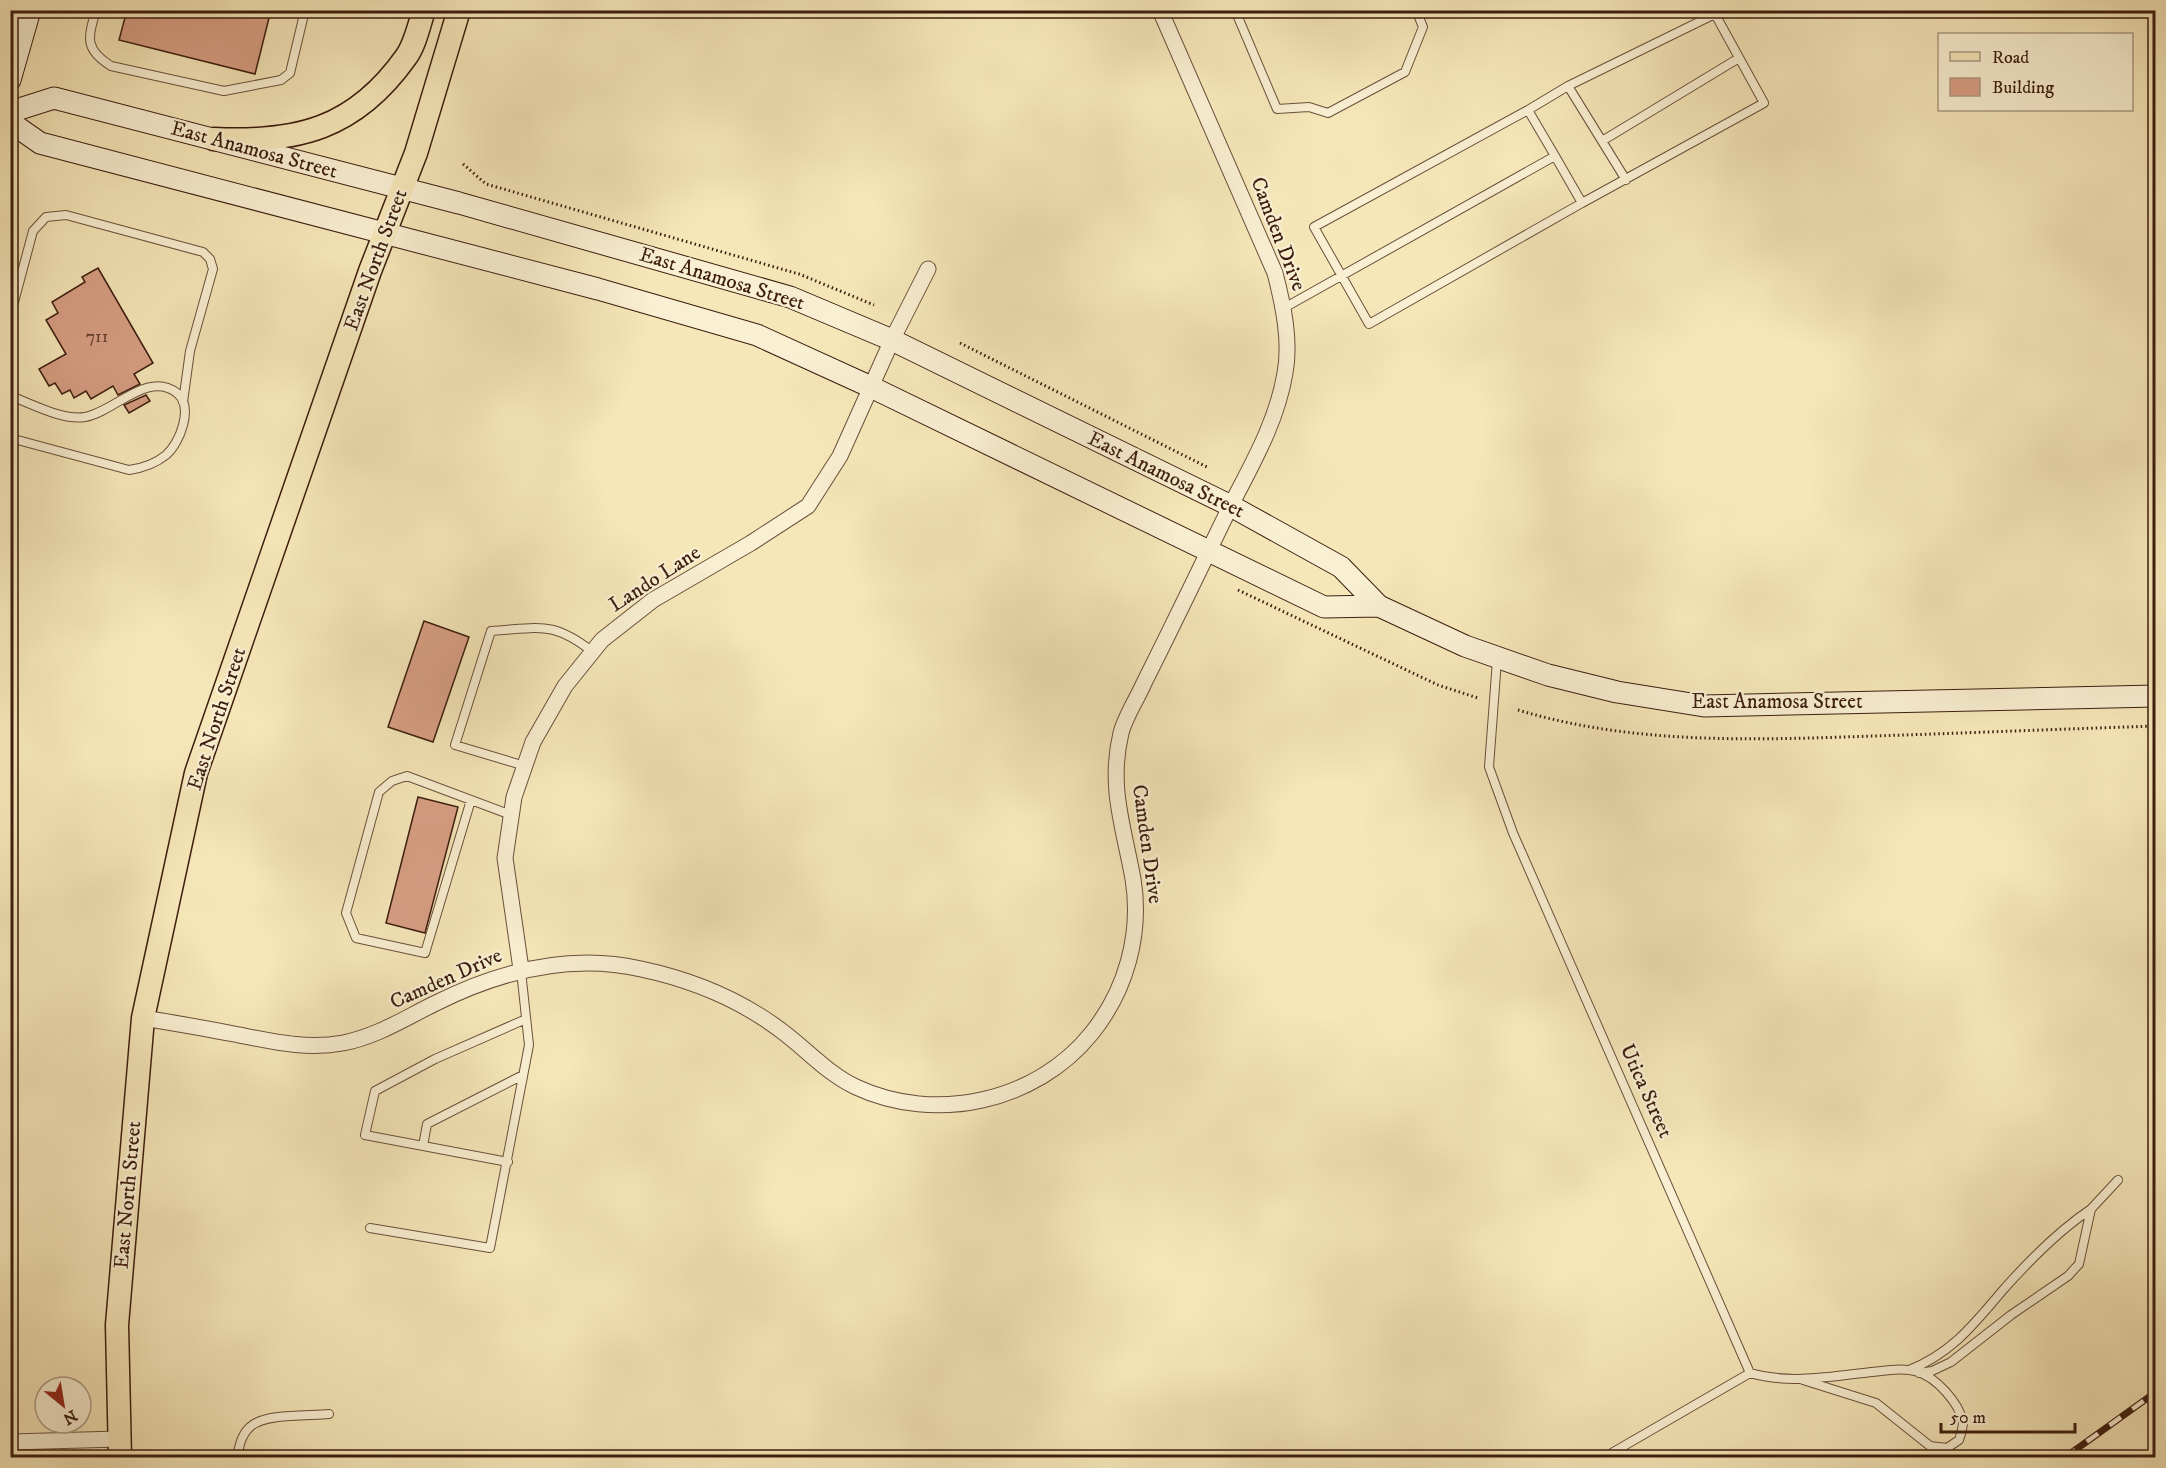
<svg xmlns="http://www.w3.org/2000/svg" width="2166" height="1468" viewBox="0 0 2166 1468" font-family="'IM FELL DW Pica',serif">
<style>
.building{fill:#d89f84;stroke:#3c1d0f;stroke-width:1.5}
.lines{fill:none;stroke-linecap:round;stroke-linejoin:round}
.lane-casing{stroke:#6a503a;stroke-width:10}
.street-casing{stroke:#6a503a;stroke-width:17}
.secondary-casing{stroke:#3c1d0f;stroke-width:23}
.primary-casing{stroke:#3c1d0f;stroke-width:25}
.path{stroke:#3c1d0f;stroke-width:3;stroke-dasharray:1.5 3;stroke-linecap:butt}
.lane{stroke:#f9efd2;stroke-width:8}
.street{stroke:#f9efd2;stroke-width:15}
.secondary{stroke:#f9efd2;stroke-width:21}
.primary{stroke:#f6e7b9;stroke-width:22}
.rail-casing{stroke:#3c1d0f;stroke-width:7}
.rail{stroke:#f9efd2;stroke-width:4.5;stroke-dasharray:14;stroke-linecap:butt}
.labels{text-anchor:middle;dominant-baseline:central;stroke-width:4.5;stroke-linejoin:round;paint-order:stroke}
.number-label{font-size:18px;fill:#633e2c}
.street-label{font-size:21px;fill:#3c1d0f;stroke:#f9efd2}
</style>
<rect width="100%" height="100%" fill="#f6e7b9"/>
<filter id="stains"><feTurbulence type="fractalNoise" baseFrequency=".00333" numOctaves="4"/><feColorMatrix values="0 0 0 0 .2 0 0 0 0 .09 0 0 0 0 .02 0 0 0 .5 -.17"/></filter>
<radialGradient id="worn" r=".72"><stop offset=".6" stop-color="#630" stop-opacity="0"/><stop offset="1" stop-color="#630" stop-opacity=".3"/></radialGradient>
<path class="building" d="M127,10h144l-16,64 -136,-34z
M98,268l55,95 -19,11 6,10 -22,11 -5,-9 -22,13 -5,-8 -12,7 -4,-8 -8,4 -7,-11 -6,3 -10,-17 27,-15 -20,-34 12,-7 -6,-11 33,-20 -3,-5z
M146,395l4,6 -21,12 -5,-8z
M424,621l45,16 -36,105 -45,-15z
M418,797l40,10 -33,126 -39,-10z"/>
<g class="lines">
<g class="lane-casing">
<path id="lane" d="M96,10c-8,28 -12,39 15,56l113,25 57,-11 9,-7 15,-63
M1235,10l42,99 32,-2 19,6 77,-41 18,-45 -7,-17
M1528,110l-214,117 55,97 213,-121
M1602,141l137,-83
M1555,156l-27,-46 40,-24
M1284,308l271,-152 27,47 182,-100 -49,-89 -147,72 58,94
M10,317l23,-86 13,-14 20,-2 137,37 7,7 3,10 -23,82 -7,51
M10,396c21,7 52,25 75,21 29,-5 63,-47 92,-24 17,14 3,50 -11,62 -11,9 -23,13 -37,15l-119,-32
M1497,660l-8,107 24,66 237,540 -147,85
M525,766l-70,-21 36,-114c49,-3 61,-11 102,21
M471,800l-46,153 -69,-15 -10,-25 33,-121 13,-11 15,-5 104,39
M423,1146l4,-22 96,-49
M508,1162l-143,-27 10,-44 60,-32 91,-40
M370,1228l120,20 39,-203 -8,-74
M1909,1370c43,-17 65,-46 94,-80 24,-27 58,-61 88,-81
M1750,1373c38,11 75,4 114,0 17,-2 38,-6 54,-1 19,6 41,31 45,50 0,6 -2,12 -4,18l-12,8 -17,-2 -54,-43 -73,-23
M1919,1373l13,-2 19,-9 60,-47 57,-39 11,-12 12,-55 27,-29
M237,1458c2,-11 4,-23 13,-31 14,-14 59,-11 79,-13"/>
</g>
<g class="street-casing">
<path id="street" d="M521,969l-16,-111 9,-61 19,-55 32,-56 37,-46 51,-40 98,-57 57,-37 32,-50 52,-116 36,-71
M143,1018c31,5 61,10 91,16 37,7 72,16 109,9 35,-7 62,-25 93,-40 64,-32 134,-50 205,-34 52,11 99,30 142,63 24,18 45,42 73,55 79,37 180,15 235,-53 35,-43 51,-100 42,-155 -9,-51 -25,-92 -12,-146 4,-16 16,-34 23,-50 29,-58 57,-116 85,-174 22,-43 48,-87 56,-136 6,-32 -2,-69 -10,-100l-115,-263
M10,1442l109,-3"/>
</g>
<g class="secondary-casing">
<path id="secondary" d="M10,80l20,-70
M10,112l44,-14 405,105 331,94 102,43 339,166 110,61 38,39 86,40 83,29 69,17 87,14 452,-10
M10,122l30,21 558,146 159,46 114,52 453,220 55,-1"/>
</g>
<g class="primary-casing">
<path id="primary" d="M214,139c83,4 141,-10 192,-82 9,-12 13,-32 18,-47
M120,1458l-3,-133 26,-307 53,-245 174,-502 46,-118 43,-143"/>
</g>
<path class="path" d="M463,164l23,20 313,90 75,31
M960,343l247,124
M1238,590l200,95 40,13
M1518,710c116,35 236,30 356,26 94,-3 188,-7 282,-10"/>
<use href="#lane" class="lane"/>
<use href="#street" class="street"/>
<use href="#secondary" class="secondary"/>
<use href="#primary" class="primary"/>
<g class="rail-casing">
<path id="rail" d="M2064,1458l92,-66"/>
</g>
<use href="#rail" class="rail"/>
</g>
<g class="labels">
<g class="number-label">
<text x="97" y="337">711</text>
</g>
<g class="street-label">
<text transform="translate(254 150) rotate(15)">East Anamosa Street</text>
<text transform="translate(1278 234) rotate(69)">Camden Drive</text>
<text transform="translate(376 260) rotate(-70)">East North Street</text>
<text transform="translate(722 279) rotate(17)">East Anamosa Street</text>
<text transform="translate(1166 475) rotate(26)">East Anamosa Street</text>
<text transform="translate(655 579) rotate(-33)">Lando Lane</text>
<text x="1777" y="702">East Anamosa Street</text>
<text transform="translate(217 719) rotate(-72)">East North Street</text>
<text transform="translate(1147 844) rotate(82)">Camden Drive</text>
<text transform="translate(446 979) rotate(-24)">Camden Drive</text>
<text transform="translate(1646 1091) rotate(66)">Utica Street</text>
<text transform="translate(128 1195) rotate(-85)">East North Street</text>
</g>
</g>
<rect width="2166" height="1468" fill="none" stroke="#f6e7b9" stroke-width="36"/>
<rect x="12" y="12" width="2142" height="1444" fill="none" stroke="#3c1d0f" stroke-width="3"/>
<rect x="18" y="18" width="2130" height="1432" fill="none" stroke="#3c1d0f" stroke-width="1.5"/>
<rect x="1938" y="33" width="195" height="78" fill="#f9efd2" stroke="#ad9b84" stroke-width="1.5"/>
<rect x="1950" y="52" width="30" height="9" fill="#f6e7b9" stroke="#ad9b84" stroke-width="1.5"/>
<text x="1992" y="63" font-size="18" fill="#3c1d0f">Road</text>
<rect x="1950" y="78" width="30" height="18" fill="#d89f84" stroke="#ad9b84" stroke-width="1.5"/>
<text x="1992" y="93" font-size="18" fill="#3c1d0f">Building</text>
<g transform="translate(63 1405) rotate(150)"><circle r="28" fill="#f9efd2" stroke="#ad9b84" stroke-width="1.5"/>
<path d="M0-4.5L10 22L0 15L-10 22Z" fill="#8f2418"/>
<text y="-9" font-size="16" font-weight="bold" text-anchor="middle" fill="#3c1d0f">N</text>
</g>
<path d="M1941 1423v9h134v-9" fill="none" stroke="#3c1d0f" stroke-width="3"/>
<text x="1950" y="1423" font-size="18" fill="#3c1d0f" stroke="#f9efd2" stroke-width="4.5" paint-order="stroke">50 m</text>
<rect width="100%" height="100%" filter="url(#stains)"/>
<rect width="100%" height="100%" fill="url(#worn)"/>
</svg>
